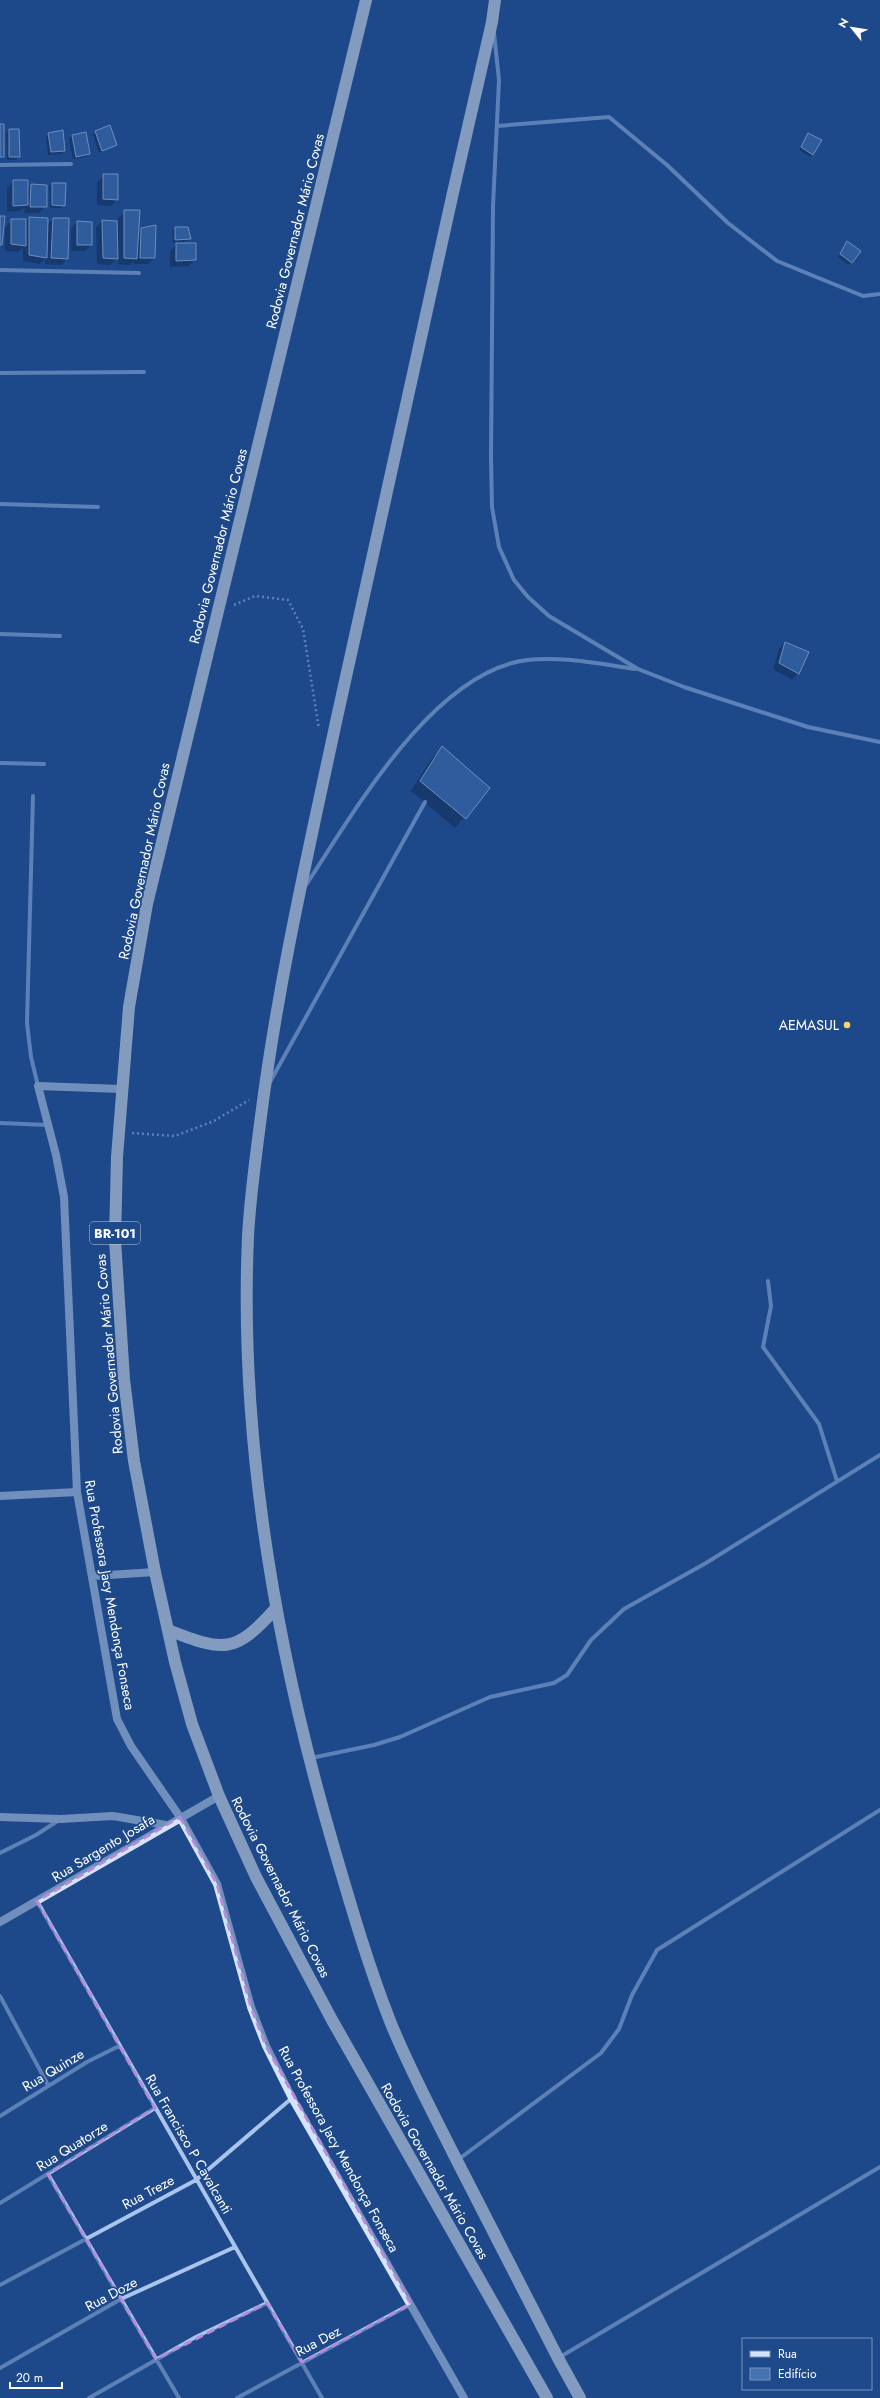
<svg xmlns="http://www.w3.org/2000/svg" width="880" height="2398" viewBox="0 0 880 2398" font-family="Jost,sans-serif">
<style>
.shadow{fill:#0007}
.building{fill:#4673b3;stroke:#cfe1f9}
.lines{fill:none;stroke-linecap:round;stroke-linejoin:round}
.path{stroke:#aac5ec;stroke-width:2.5;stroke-dasharray:2 3;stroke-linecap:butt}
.street{stroke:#aac5ec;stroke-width:4}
.secondary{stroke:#d6e4f9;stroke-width:8}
.highway{stroke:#fff;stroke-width:12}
.marked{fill:none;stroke:#b68bdc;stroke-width:3;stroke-dasharray:8 5;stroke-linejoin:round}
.poi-dot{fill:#fbd669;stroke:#1e498b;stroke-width:1.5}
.labels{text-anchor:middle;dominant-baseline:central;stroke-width:3.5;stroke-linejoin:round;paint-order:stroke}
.shield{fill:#1e498b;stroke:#bcc8dc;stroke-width:1}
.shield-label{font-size:13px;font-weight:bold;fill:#fff}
.street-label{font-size:14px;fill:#fff;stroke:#1e498b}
.poi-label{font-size:14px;fill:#fff;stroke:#1e498b;text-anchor:end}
</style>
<rect width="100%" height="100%" fill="#1e498b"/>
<path class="shadow" d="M9,130l10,27 -3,3h-9l-1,-27z
M96,132l20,13 -17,8 -6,-18z
M49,134l15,17 -3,3 -13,1 -2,-18z
M808,134l4,20 -2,3 -11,-7z
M72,136l17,18 -3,3 -13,2 -4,-20z
M104,175l13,25 -6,6 -14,-1v-23z
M14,181l13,9 4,-5 15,21 -7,7h-15l1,-6 -5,4 -13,1v-24z
M52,184l12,22 -3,2h-11l-1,-21z
M125,212l13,20 3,-3 13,29 -6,6h-14v-3l-4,4 -12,-1v-6l-8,7 -13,-1 -1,-37 6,-6 16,6v-9z
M29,218l18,7 6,-6 14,40 -6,6 -16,-1v-6l-5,6 -17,-3v-13l-5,4 -13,-1v-24l7,-7 13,2z
M77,222l14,23 -6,6h-14v-23z
M175,228l15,11 -3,2 -14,2 -1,-12z
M847,243l5,19 -3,3 -11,-8z
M177,244l18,15 -6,7 -19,1v-16z
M785,643l13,30 -6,7 -19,-11 6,-20z
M442,748l47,40 -34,40 -44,-37 21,-33z"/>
<path class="building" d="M0,124h4v33h-4z
M110,125l7,20 -15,6 -7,-20z
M9,129h10l1,28h-11z
M63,130l2,21 -14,1 -3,-19z
M86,132l4,22 -14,3 -4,-22z
M808,133l14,7 -9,15 -12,-8z
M103,174h15v26l-15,-1z
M13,180h15v25l-15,1z
M52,183h14l-1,23 -13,-1z
M31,184l16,1v22h-17z
M124,210h16l-3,49 -13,-1z
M0,216h5l-3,29h-2z
M29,217l19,1 -1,40 -18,-3z
M53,218h16l-1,41 -17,-1z
M11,219h15v27l-15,-2z
M102,220l15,1 1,38 -15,-1z
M77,221l15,1v23h-15z
M156,225l-1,33h-15l1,-30z
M175,227h13l3,12 -16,1z
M847,241l14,10 -9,12 -12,-9z
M176,243h20v17l-20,1z
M785,642l24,10 -10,22 -20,-11z
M442,746l48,42 -24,31 -46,-38z"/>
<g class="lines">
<path class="path" d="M234,605l21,-9 33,4 15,29 16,100
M132,1133l43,3 39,-15 35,-21"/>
<path class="street" d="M494,33l5,47 -6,126 -2,252 1,49 7,40 15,33 14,17 21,19 89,53 46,18 124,40 72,15
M497,126l112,-9 58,48 61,58 49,38 86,35 17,-2
M0,165l71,-1
M0,270l139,3
M0,373l144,-1
M0,504l98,3
M0,634l60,2
M0,763l44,1
M33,796l-6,227 4,34 7,29
M306,885c48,-73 127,-213 221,-225 36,-4 73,4 108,9
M270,1082l155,-280
M0,1123l48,2
M768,1281l3,25 -8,41 56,77 18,57
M311,1758l63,-13 26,-8 90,-40 64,-14 13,-8 24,-35 33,-31 82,-46 174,-108
M0,1853l36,-18 23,-15
M37,1901l285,497
M0,1996l48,89
M0,2116l87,-54 32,-16
M459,2159l142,-106 18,-24 13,-34 25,-45 223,-140
M48,2174l131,224
M0,2203l155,-95
M0,2285l196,-105 96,-82
M560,2357l320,-190
M0,2368l121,-69 114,-52
M89,2398l107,-61 71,-34
M237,2398l174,-94"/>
<path class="secondary" d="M122,1089l-84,-3 18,69 8,42 13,295 40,227 14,27 49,71 37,67 34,123 15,39 26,52 172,300
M0,1496l77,-4
M93,1576l62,-4
M0,1817l61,2 52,-3 53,9
M0,1922l219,-126"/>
<path class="highway" d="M366,0l-219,904 -18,103 -12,150 -2,83 9,139 10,82 21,111 20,90 17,62 27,72 37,81 76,143 215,378
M495,0l-3,22c-54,233 -105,467 -156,700 -28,131 -58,261 -75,394 -5,40 -11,80 -13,121 -9,207 28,413 86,611 17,58 34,117 56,173 18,45 41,88 63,132 35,68 70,137 105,205l22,40
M168,1630c56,22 67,24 108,-22"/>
</g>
<path d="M0 0H880V2398H0ZM180,1817l37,67 34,123 15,39 145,258 -109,58 -35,-59 -111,56 -108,-185 107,-66 -118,-207z" fill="#1e498b" fill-opacity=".55" fill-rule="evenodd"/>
<path class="marked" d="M180,1817l37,67 34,123 15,39 145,258 -109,58 -35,-59 -111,56 -108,-185 107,-66 -118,-207z"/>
<circle class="poi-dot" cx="847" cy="1025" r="4"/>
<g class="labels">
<rect class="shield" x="90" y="1222" width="50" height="22" rx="3"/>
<g class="shield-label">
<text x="115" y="1233">BR-101</text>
</g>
<g class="street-label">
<text transform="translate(295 231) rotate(-76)">Rodovia Governador Mário Covas</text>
<text transform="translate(218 546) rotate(-76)">Rodovia Governador Mário Covas</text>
<text transform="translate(144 861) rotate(-78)">Rodovia Governador Mário Covas</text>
<text transform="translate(109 1354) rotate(-95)">Rodovia Governador Mário Covas</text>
<text transform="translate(110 1595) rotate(80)">Rua Professora Jacy Mendonça Fonseca</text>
<text transform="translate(103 1848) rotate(-31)">Rua Sargento Josafa</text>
<text transform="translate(281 1887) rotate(63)">Rodovia Governador Mário Covas</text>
<text transform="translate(53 2070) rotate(-31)">Rua Quinze</text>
<text transform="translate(189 2144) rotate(60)">Rua Francisco P Cavalcanti</text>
<text transform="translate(72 2146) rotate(-32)">Rua Quatorze</text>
<text transform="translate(339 2149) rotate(61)">Rua Professora Jacy Mendonça Fonseca</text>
<text transform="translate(435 2171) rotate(60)">Rodovia Governador Mário Covas</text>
<text transform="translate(148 2192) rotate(-28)">Rua Treze</text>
<text transform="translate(111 2294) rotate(-28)">Rua Doze</text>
<text transform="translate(318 2341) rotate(-28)">Rua Dez</text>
</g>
<g class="poi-label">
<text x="839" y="1025">AEMASUL</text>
</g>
</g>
<rect x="742" y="2338" width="130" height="52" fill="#1e498b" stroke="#7892b9"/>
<rect x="750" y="2351" width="20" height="6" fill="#d6e4f9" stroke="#7892b9"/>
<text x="778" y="2358" font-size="12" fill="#ffffff">Rua</text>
<rect x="750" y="2368" width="20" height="12" fill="#4673b3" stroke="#7892b9"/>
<text x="778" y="2378" font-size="12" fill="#ffffff">Edifício</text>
<g transform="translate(852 28) rotate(300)" stroke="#1e498b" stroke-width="3" paint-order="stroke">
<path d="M0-3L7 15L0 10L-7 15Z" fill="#ffffff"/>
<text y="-6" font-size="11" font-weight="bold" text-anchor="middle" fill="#ffffff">N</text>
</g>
<path d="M10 2382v6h52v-6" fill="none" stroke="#ffffff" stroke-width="2"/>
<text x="16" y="2382" font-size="12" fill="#ffffff" stroke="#1e498b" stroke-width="3" paint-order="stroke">20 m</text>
</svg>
